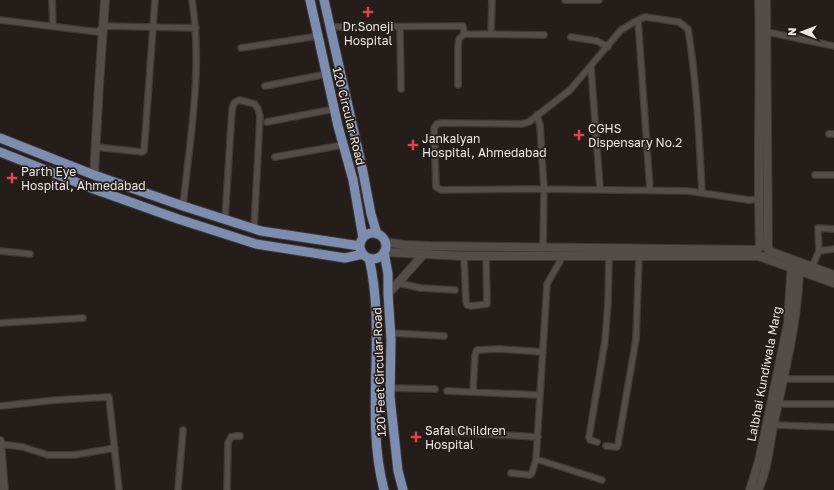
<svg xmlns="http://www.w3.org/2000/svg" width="834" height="490" viewBox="0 0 834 490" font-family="'Golos Text',sans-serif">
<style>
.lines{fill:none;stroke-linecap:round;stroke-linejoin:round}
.street-casing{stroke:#3e3836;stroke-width:8}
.secondary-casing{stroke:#3e3836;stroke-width:10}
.primary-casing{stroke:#3e3836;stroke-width:11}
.street{stroke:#544c48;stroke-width:5.5}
.secondary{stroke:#544c48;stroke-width:8}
.primary{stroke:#7c8db0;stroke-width:9}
.health-dot{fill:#e0444e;stroke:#241d1a;stroke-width:1.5}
.labels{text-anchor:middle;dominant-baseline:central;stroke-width:3.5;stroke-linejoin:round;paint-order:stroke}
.poi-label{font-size:12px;fill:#ede7e5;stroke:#241d1a;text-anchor:start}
.street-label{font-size:12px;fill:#ede7e5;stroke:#241d1a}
</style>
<rect width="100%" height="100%" fill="#241d1a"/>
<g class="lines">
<g class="street-casing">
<path id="street" d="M52,0l1,26
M565,0h34
M0,20l98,12 5,-6 93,2
M638,20l12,170
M330,27l133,-1 1,8 80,1
M400,27l1,62
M767,32l67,14
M491,34l1,-34
M571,37l26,4 11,6
M241,48l77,-12
M591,67l9,122
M458,85v-38l1,-8 5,-5
M265,86l62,-12
M537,115l3,10 4,64 -1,58
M267,122l67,-13
M829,134h5
M96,147l46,5 2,-1 11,-151
M275,157l68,-12
M815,175h19
M702,192c-3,-54 -5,-109 -14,-163l-9,-7 -34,-5 -11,5 -13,8 -51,60 -41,32 -8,2 -79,-1 -5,1 -3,4 2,59 5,3 94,-1 153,2 61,9 9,-1
M183,206c7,-68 20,-138 9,-206
M225,219l7,-109 2,-7 5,-3 16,4 3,5 2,7 -6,113
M0,251l30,3
M819,251l-1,-23 16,1
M464,256l2,46 1,3 4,1 16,-2 -1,-48
M812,267l7,-16 15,-2
M398,283l23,5 34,2
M0,323l83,-5
M391,333l53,3
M783,379h51
M391,388l44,1
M447,391l93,4
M473,392l2,-37 2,-5 22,-1 44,3
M778,404h56
M0,406l56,-6 53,-3 10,93
M773,425l61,2
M449,432l89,5
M597,442l-7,-2 -1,-3 16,-96 3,-38 1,-47
M0,444l23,3 25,8h26l41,-7
M606,446l11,1 1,-3 18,-105 3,-83
M536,459l66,21
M511,473l19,2 2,-2 4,-14 11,-175 16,-28
M178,490l5,-60
M227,490l1,-47 3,-6 5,-1h4"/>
</g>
<g class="secondary-casing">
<path id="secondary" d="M759,0c2,82 -2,164 1,246
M766,0l2,248 1,6 -5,4 -6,-2 -1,-6 3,-4h4l4,2
M94,175l5,-90 6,-85
M385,242l19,3 26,1 327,4
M769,251l65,24
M384,252l80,4h294
M764,258l70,25
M388,294l35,-39
M0,441l4,49
M750,490l9,-29 29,-138 4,-63
M758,490c10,-21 11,-45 16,-68 11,-53 25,-105 25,-159"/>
</g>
<g class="primary-casing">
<path id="primary" d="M310,0l28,126 15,54 10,58
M324,0l39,172 8,42 6,20
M0,138l94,37 89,31 78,25 99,15
M0,152l91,36 87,31 78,25 89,14 18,-4
M360 246a13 13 0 1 1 26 0a13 13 0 1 1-26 0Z
M384,252l4,22v20l3,45 -1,58 8,74 5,19
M369,258c18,76 -5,156 15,232"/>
</g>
<use href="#street" class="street"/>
<use href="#secondary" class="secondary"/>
<use href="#primary" class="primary"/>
</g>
<g class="health-dot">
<path d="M366 6h4v4h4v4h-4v4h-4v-4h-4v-4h4z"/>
<path d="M577 129h4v4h4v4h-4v4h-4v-4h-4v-4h4z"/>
<path d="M411 139h4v4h4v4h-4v4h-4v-4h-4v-4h4z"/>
<path d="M10 172h4v4h4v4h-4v4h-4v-4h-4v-4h4z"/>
<path d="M414 431h4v4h4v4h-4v4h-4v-4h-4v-4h4z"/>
</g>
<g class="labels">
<g class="poi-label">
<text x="368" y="26" text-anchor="middle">Dr.Soneji<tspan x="368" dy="14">Hospital</tspan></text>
<text x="588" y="128">CGHS<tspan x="588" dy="14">Dispensary No.2</tspan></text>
<text x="422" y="138">Jankalyan<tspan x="422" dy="14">Hospital, Ahmedabad</tspan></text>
<text x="21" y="171">Parth Eye<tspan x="21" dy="14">Hospital, Ahmedabad</tspan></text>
<text x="425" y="430">Safal Children<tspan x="425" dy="14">Hospital</tspan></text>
</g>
<g class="street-label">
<text transform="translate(349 116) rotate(76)">120 Circular Road</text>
<text transform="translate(379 372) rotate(-92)">120 Feet Circular Road</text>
<text transform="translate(764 374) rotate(-79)">Lalbhai Kundiwala Marg</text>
</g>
</g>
<g transform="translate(802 32) rotate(271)" stroke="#241d1a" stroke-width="3" paint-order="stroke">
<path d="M0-3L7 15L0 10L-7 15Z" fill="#ede7e5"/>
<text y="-6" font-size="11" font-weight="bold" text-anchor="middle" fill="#ede7e5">N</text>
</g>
</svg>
